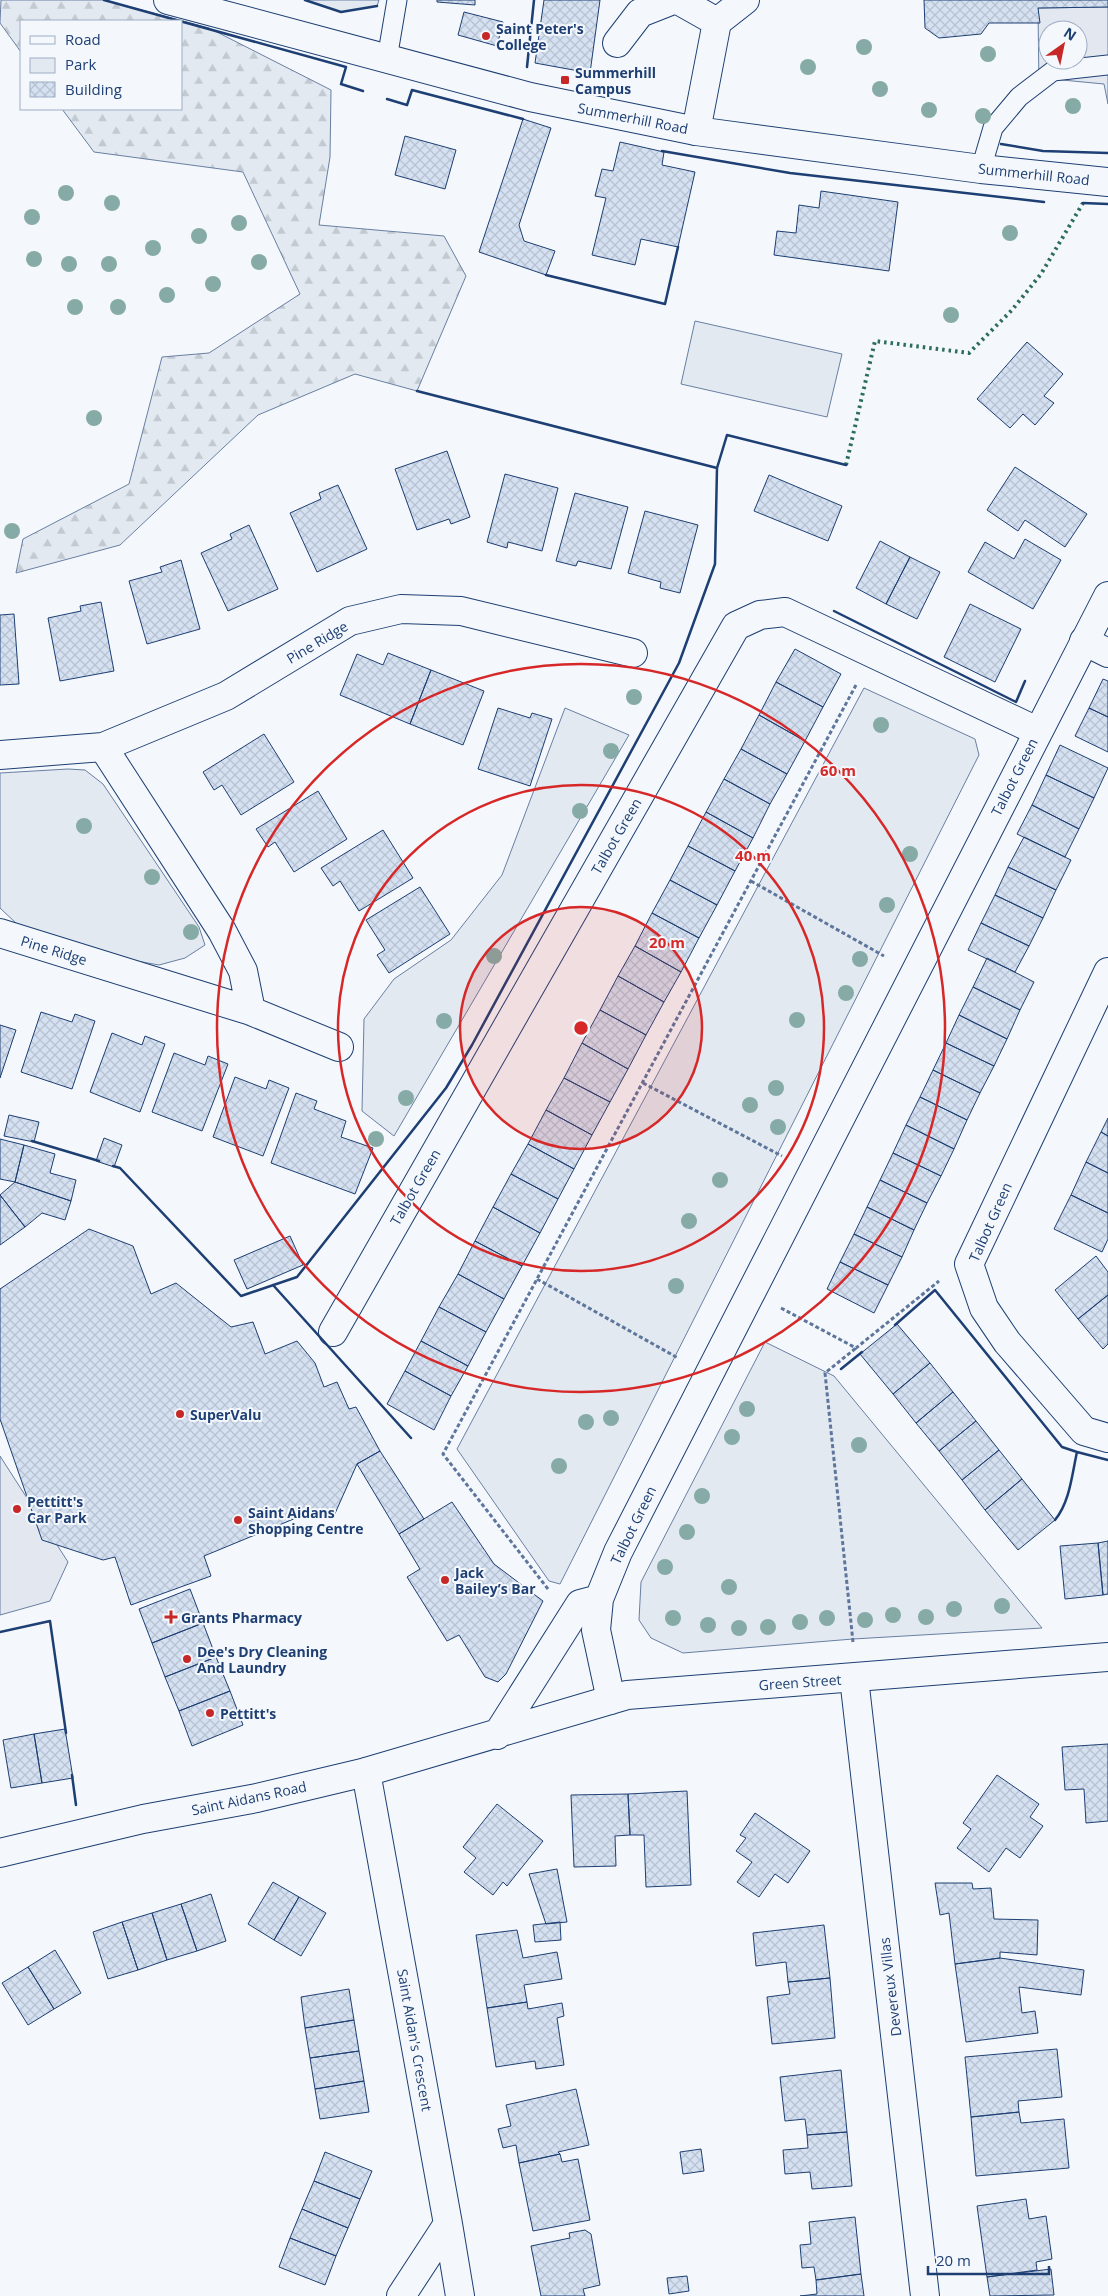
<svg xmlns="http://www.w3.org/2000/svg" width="1108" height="2296" viewBox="0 0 1108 2296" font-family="'Open Sans',sans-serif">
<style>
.green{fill:#e3e9f0;stroke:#687fa3}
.forest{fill:url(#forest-firs);stroke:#687fa3}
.parking{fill:#e3e8f0;stroke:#687fa3;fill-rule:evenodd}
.building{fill:url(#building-cross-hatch);stroke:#1d3f73}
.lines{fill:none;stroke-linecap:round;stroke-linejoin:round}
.service-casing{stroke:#1d3f73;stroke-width:21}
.minor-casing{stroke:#1d3f73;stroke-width:30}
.tertiary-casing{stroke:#1d3f73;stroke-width:30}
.path{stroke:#5e769c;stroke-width:3;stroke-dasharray:4 2.5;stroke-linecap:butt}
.service{stroke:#f4f7fb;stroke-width:19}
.minor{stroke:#f4f7fb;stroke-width:28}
.tertiary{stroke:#f4f7fb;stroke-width:28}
.hedge{stroke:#2c6c60;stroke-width:4;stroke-dasharray:2.5 4;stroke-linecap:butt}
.wall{stroke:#1d3f73;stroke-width:2.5}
.tree{fill:#86aba6}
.ring{fill:none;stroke:#d62828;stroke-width:2.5}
.poi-dot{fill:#c62828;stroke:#f4f7fb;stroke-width:2}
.labels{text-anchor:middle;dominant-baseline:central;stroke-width:4;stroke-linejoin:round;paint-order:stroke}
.poi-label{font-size:14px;font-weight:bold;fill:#1d3f73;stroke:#f4f7fb;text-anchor:start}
.street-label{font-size:14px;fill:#1d3f73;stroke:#f4f7fb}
.centre{fill:#d62828;stroke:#f4f7fb;stroke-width:2.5}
.ring-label{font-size:15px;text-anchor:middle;font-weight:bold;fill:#d62828;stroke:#f4f7fb;stroke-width:4;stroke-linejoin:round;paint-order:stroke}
</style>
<defs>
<pattern id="forest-firs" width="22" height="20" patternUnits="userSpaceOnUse" patternTransform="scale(1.25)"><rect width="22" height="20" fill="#e3e9f0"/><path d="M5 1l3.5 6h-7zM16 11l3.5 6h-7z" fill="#c2c9d1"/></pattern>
<pattern id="building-cross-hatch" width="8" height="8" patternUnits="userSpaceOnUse" patternTransform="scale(1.25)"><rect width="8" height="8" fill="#d5e0f0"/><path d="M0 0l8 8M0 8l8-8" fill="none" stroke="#b6c1d1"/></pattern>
</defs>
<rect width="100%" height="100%" fill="#f4f7fb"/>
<path class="green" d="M305,0h74l-2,6 -36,6z
M695,321l147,33 -15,63 -146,-33z
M864,688l111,51 4,16 -419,829 -11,-3 -92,-132z
M565,708l64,27 -235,401 -32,-25 2,-92 30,-40 57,-39 51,-65z
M68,769l17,1 18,14 96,143 6,18 -20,13 -26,7 -45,-8 -97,-33 -17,-16v-135z
M765,1342l69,34 208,252 -189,11 -170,14 -32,-15 -12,-18 2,-38z"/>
<path class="forest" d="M1,0h103l105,28 122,62 -1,67 -11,68 125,11 22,40 -49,115 -62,-17 -97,41 -138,130 -104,28 7,-34 106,-55 33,-127 47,-4 91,-59 -57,-122 -149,-20 -32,-43h119v-88h-160v31l-21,-29z"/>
<path class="parking" d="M1108,7v97l-4,-20 -52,-5 -13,9 -1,-80zM1048,30h30v30h-30z
M0,1456l68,106 -18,39 -50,14z"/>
<path class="building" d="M437,0h38v5l-38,-3z
M544,0h56l-10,73 -55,-10z
M924,0h184v7l-70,1 2,15h-51l-8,11 -42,4 -14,-10z
M464,12l39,10 -6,24 -39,-11z
M523,119l28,9 -32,97 5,16 31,10 -9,24 -67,-23z
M405,136l51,14 -11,39 -50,-14z
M620,142l44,10 -2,13 33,7 -17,75 -37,-8 -6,26 -43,-10 14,-57 -11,-2 7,-27 11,2z
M821,191l77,11 -9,69 -115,-16 3,-24 19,2 3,-28 20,3z
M1027,342l36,32 -19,22 10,7 -19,22 -12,-11 -13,14 -33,-29z
M447,451l23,66 -19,7 -2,-5 -32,11 -22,-61z
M1015,467l72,47 -22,33 -40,-27 -7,11 -31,-21z
M505,474l53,14 -16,63 -34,-9 -1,6 -20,-6z
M769,475l73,31 -14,35 -74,-30z
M338,485l29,64 -50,23 -27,-59 31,-14 -2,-6z
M575,493l53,14 -17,62 -33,-8 -2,5 -20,-5z
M645,511l53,14 -18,68 -20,-5 1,-6 -33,-9z
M249,525l29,64 -50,22 -27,-58 31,-14 -2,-5z
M1025,539l36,21 -28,49 -65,-37 17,-30 29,17z
M880,541l30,16 -24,47 -30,-16z
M910,557l30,15 -23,47 -31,-15z
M181,560l19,69 -53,15 -18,-63 33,-9 -2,-5z
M101,602l13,69 -54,10 -12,-63 33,-7 -1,-5z
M970,604l51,25 -26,53 -51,-25z
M14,614l5,70 -19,1v-70z
M795,649l46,25 -18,33 -47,-25z
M388,653l43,17 -21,54 -70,-29 17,-41 26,11z
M431,670l53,21 -21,54 -53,-21z
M1103,679l5,2v36l-19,-9z
M776,682l47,25 -18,34 -46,-26z
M498,708l32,10 2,-5 20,6 -22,67 -52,-17z
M1089,708l19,9v35l-33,-16z
M759,715l46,26 -18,33 -46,-25z
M264,734l30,48 -53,33 -19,-30 -8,5 -11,-18z
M1060,745l48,23 -14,30 -48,-23z
M741,749l46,25 -17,30 -46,-25z
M1046,775l48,23 -15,31 -47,-24z
M724,779l46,25 -17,34 -47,-26z
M318,791l29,48 -53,33 -19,-30 -7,5 -12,-18z
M1032,805l47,24 -14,28 -48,-23z
M706,812l47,26 -18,33 -47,-25z
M383,830l30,48 -54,33 -19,-30 -7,5 -12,-18z
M1024,837l47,23 -15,30 -48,-23z
M688,846l47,25 -18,34 -47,-25z
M1008,867l48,23 -13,28 -48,-23z
M670,880l47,25 -18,33 -47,-25z
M420,887l30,47 -61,39 -12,-18 8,-5 -19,-30z
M995,895l48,23 -14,28 -48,-23z
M652,913l47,25 -18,34 -46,-26z
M981,923l48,23 -14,26 -47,-22z
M635,946l46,26 -17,30 -46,-26z
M987,958l47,24 -14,28 -47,-23z
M618,976l46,26 -18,33 -46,-25z
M973,987l47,23 -13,29 -48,-24z
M600,1010l46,25 -18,34 -46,-26z
M41,1012l31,10 3,-8 20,7 -23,68 -51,-17z
M959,1015l48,24 -13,27 -48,-23z
M0,1025l16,5 -16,48z
M112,1033l30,12 3,-9 20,8 -25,68 -50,-20z
M582,1043l46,26 -18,33 -46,-24z
M946,1043l48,23 -14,27 -47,-23z
M174,1053l31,12 3,-9 20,8 -26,67 -50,-19z
M933,1070l47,23 -13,27 -47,-23z
M235,1077l31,12 3,-9 20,8 -26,68 -50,-19z
M564,1078l46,24 -18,33 -46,-25z
M296,1093l21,8 -3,8 32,12 -5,16 32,11 -18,46 -84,-31z
M920,1097l47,23 -13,29 -48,-24z
M546,1110l46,25 -18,34 -46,-25z
M9,1115l30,7 -5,20 -30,-6z
M1108,1118v18l-7,-4z
M906,1125l48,24 -13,27 -48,-23z
M1101,1132l7,4v37l-22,-11z
M104,1138l18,7 -8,22 -18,-6z
M0,1139l24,6 -9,37 -15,-3z
M528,1144l46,25 -16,30 -47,-25z
M24,1145l31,9 -5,19 26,7 -5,21 -56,-19z
M893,1153l48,23 -14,27 -47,-23z
M1086,1162l22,11v40l-37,-18z
M511,1174l47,25 -18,34 -47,-26z
M880,1180l47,23 -13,27 -47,-23z
M15,1182l56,19 -6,19 -23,-7 -17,14 -25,-32z
M0,1195l25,32 -25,18z
M1071,1195l37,18v26l-6,13 -48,-23z
M493,1207l47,26 -18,33 -47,-25z
M867,1207l47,23 -12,27 -48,-23z
M89,1229l44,17 18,48 25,-11 55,44 22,-5 12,32 32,-13 18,22 9,24 13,-5 12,27 7,-2 24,44 -23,13 -24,54 -20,-7 -109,45 7,20 -80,29 -16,-48 -12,3 -61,-20 -42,-121v-130z
M854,1234l48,23 -14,28 -48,-23z
M290,1236l13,29 -56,24 -13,-29z
M475,1241l47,25 -18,33 -46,-25z
M1096,1256l12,16v23l-30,24 -23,-29z
M840,1262l48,23 -14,28 -47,-24z
M458,1274l46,25 -18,33 -47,-25z
M1108,1295v49l-5,5 -25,-30z
M439,1307l47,25 -18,34 -47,-25z
M897,1324l33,39 -37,31 -33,-40z
M421,1341l47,25 -17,30 -46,-25z
M930,1363l23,29 -37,31 -23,-29z
M405,1371l46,25 -17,34 -47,-26z
M953,1392l23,29 -37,30 -23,-28z
M976,1421l23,29 -37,30 -23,-29z
M999,1450l23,29 -37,31 -23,-30z
M380,1451l44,68 -25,15 -42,-70z
M1022,1479l33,41 -37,30 -33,-40z
M452,1502l42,62 49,37 -37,73 -8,8 -13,-5 -26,-42 -12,6 -40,-64 13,-8 -21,-35z
M1108,1541v53l-5,1 -5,-52z
M1098,1543l5,52 -38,4 -5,-53z
M190,1589l13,34 -51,20 -13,-34z
M203,1623l13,34 -51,20 -13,-34z
M216,1657l14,34 -51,20 -14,-34z
M230,1691l13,34 -51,21 -13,-35z
M65,1729l8,49 -31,5 -8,-49z
M34,1734l8,49 -31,5 -8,-48z
M1108,1744v77l-22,2 -2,-34 -19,1 -3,-43z
M997,1775l42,29 -9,13 13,9 -23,32 -14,-10 -17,24 -32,-24 14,-19 -8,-6z
M687,1791l4,94 -45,2 -2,-52h-14l-2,-41z
M628,1794l2,41 -15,1 1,30 -42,1 -3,-72z
M497,1804l46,37 -36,45 -4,-4 -10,13 -29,-23 12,-14 -13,-11z
M755,1813l55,38 -22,32 -13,-9 -16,23 -22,-15 15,-20 -16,-11 10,-13 -6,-3z
M557,1869l10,53 -21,2 -17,-50z
M273,1882l26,15 -25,43 -26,-16z
M935,1883h37l1,6 18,-1 3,31 44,1 -1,35 -37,-3v6l-45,6 -6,-51 -9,2z
M211,1894l15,47 -29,10 -16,-47z
M299,1897l27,16 -25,43 -27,-16z
M181,1904l16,47 -30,9 -15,-47z
M152,1913l15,47 -29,10 -16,-48z
M122,1922l16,48 -30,9 -15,-47z
M560,1922l1,18 -26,2 -2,-17z
M824,1925l6,53 -42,4 -2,-20 -30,4 -3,-33z
M517,1930l6,28 34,-6 5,27 -38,6 3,17 -40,6 -11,-73z
M55,1950l26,43 -27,16 -26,-42z
M1000,1958l84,12 -3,25 -62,-8 3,26 13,-2 3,22 -72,9 -11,-78z
M28,1967l26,42 -26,16 -26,-42z
M830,1978l5,60 -63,6 -5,-47 23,-3 -2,-12z
M349,1989l5,31 -49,8 -4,-31z
M527,2002l1,7 34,-6 2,13 -7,2 7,47 -28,4 -1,-8 -39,6 -9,-59z
M354,2020l5,31 -49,7 -5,-30z
M1057,2049l5,48 -44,4 1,11 -48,5 -6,-60z
M359,2051l5,30 -49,8 -5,-31z
M841,2070l6,62 -40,3 -2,-16 -20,2 -5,-44z
M364,2081l5,31 -49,7 -5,-30z
M576,2089l13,56 -31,7 2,2 -41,9 -3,-18 -13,3 -5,-19 13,-3 -5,-21z
M1019,2112l2,11 43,-4 5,49 -93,8 -5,-59z
M847,2132l5,54 -40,3 -2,-17 -25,2 -2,-24 25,-2 -1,-13z
M701,2149l3,22 -21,3 -3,-22z
M325,2152l47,19 -12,28 -46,-18z
M560,2154l2,8 16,-3 12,61 -57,11 -14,-68z
M314,2181l46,18 -12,29 -46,-19z
M1026,2199l3,20 17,-3 6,43 -16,3 1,8 -50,7 -10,-71z
M302,2209l46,19 -12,28 -46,-18z
M855,2217l6,57 -45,6 -2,-13 -12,1 -2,-23 11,-1 -2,-22z
M585,2230l6,4 9,51 -17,4 2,7h-44l-10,-50 39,-8 -1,-5z
M290,2238l46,18 -11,29 -46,-18z
M1051,2269l3,26 -64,1 -3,-19z
M861,2274l3,22h-64l17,-2 -1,-14z
M687,2276l2,15 -20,3 -2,-16z"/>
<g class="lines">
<g class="service-casing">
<path id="service" d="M387,59l10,-59
M981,169l12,-41 26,-31 34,-26 55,-6"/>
</g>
<g class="minor-casing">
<path id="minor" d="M678,0l39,22
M617,43l23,-30 33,-13
M696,131l21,-109 28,-22
M1084,641l24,12
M103,747l119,184 21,40 8,40
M0,755l103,-8 123,-51 124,-75 51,-12 60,2 172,42
M0,933l251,78 88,36
M1108,972l-139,292 15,44 23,34 77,89 24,7
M333,1332l403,-706 24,-11 25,-3 252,119
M854,1678l71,618
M366,1772l82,452 -47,72
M448,2224l12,72"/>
</g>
<g class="tertiary-casing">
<path id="tertiary" d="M168,0l362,97 166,34 285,38 127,13
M611,1700l-15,-70 3,-31 19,-47 490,-956
M497,1735l83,-131 19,-5
M0,1853l143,-34 114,-21 109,-26 261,-77 481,-38"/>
</g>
<path class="path" d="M751,881l133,75
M643,1083l139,73
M537,1279l141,79
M781,1308l75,40 83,-67
M548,1589l-105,-135 413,-769
M853,1642l-28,-269 31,-25"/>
<use href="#service" class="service"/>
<use href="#minor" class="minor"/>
<use href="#tertiary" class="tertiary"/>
<path class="hedge" d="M846,465l29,-124 94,12 43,-43 29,-36 42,-71"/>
<path class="wall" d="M104,0l242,67 -5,17 22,7
M305,0l36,12 36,-6
M527,67l7,-67
M387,99l20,6 5,-15 111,29
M1001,144l42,7 65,2
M662,151l128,22 254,29
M1083,203l25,1
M546,275l119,29 13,-57
M417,391l300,77 10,-33 119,30
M834,611l182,91 9,-21
M32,1141l67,20
M113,1166l7,2 121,128 56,-19 149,-189 26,-43 207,-382 36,-99 2,-96
M273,1285l138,153
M895,1325l40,-35 127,157 15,5c-5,22 -7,50 -22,68
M841,1369l21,-17
M1077,1452l31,8
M0,1632l50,-11 16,112
M72,1775l4,30"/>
</g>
<g class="tree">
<circle cx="864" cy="47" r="8"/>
<circle cx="988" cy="54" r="8"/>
<circle cx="808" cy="67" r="8"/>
<circle cx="880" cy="89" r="8"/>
<circle cx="1073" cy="106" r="8"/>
<circle cx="929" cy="110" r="8"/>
<circle cx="983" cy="116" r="8"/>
<circle cx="66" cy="193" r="8"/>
<circle cx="112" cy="203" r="8"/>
<circle cx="32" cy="217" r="8"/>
<circle cx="239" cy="223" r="8"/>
<circle cx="1010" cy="233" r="8"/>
<circle cx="199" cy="236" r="8"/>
<circle cx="153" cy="248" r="8"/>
<circle cx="34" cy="259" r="8"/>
<circle cx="259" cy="262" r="8"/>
<circle cx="69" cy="264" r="8"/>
<circle cx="109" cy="264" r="8"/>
<circle cx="213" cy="284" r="8"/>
<circle cx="167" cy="295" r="8"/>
<circle cx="75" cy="307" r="8"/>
<circle cx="118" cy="307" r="8"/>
<circle cx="951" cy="315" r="8"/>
<circle cx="94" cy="418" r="8"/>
<circle cx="12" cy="531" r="8"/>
<circle cx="634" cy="697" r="8"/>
<circle cx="881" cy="725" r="8"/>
<circle cx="611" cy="751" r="8"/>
<circle cx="580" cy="811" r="8"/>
<circle cx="84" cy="826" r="8"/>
<circle cx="910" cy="854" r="8"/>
<circle cx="152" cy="877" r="8"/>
<circle cx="887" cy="905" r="8"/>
<circle cx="191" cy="932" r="8"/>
<circle cx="494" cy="956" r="8"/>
<circle cx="860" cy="959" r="8"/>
<circle cx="846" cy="993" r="8"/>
<circle cx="797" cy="1020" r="8"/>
<circle cx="444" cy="1021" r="8"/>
<circle cx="776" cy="1088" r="8"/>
<circle cx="406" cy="1098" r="8"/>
<circle cx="750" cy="1105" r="8"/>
<circle cx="778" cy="1127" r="8"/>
<circle cx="376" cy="1139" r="8"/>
<circle cx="720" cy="1180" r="8"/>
<circle cx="689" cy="1221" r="8"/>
<circle cx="676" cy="1286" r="8"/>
<circle cx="747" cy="1409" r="8"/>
<circle cx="611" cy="1418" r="8"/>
<circle cx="586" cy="1422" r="8"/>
<circle cx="732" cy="1437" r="8"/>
<circle cx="859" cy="1445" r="8"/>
<circle cx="559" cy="1466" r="8"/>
<circle cx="702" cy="1496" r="8"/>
<circle cx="687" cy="1532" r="8"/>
<circle cx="665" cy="1567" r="8"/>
<circle cx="729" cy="1587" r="8"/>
<circle cx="1002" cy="1606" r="8"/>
<circle cx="954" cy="1609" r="8"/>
<circle cx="893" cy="1615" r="8"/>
<circle cx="926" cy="1617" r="8"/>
<circle cx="673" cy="1618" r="8"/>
<circle cx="827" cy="1618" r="8"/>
<circle cx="865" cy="1620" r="8"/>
<circle cx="800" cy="1622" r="8"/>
<circle cx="708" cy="1625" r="8"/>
<circle cx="768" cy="1627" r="8"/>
<circle cx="739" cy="1628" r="8"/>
</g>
<circle cx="581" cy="1028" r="121" fill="#d62828" fill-opacity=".12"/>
<g class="ring">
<circle cx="581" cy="1028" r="121"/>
<circle cx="581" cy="1028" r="243"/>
<circle cx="581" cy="1028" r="364"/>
</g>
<g class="poi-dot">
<circle cx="486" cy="36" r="5"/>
<rect x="560" y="75" width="10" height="10" rx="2.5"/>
<circle cx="180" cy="1414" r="5"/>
<circle cx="17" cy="1509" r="5"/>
<circle cx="238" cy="1520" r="5"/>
<circle cx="445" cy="1580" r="5"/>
<path d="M168.5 1609.5h5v5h5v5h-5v5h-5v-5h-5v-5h5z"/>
<circle cx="187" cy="1659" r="5"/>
<circle cx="210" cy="1713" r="5"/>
</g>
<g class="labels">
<g class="poi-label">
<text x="496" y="28">Saint Peter's<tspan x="496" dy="16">College</tspan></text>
<text x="575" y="72">Summerhill<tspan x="575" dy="16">Campus</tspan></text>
<text x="190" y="1414">SuperValu</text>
<text x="27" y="1501">Pettitt's<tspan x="27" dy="16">Car Park</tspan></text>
<text x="248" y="1512">Saint Aidans<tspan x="248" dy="16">Shopping Centre</tspan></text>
<text x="455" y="1572">Jack<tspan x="455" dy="16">Bailey’s Bar</tspan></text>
<text x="181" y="1617">Grants Pharmacy</text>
<text x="197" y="1651">Dee's Dry Cleaning<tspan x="197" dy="16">And Laundry</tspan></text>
<text x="220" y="1713">Pettitt's</text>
</g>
<g class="street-label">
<text transform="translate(633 118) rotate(11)">Summerhill Road</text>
<text transform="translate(1034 174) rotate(6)">Summerhill Road</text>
<text transform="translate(317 642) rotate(-31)">Pine Ridge</text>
<text transform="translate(1014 777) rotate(-63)">Talbot Green</text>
<text transform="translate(616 836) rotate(-60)">Talbot Green</text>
<text transform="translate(54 950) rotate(17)">Pine Ridge</text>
<text transform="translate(415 1187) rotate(-60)">Talbot Green</text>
<text transform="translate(990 1222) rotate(-66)">Talbot Green</text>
<text transform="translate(633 1525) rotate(-64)">Talbot Green</text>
<text transform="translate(800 1682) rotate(-4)">Green Street</text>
<text transform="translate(249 1798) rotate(-12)">Saint Aidans Road</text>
<text transform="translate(890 1987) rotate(-97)">Devereux Villas</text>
<text transform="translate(415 2040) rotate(80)">Saint Aidan's Crescent</text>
</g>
</g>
<circle cx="581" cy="1028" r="8" class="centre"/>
<g class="ring-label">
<text x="838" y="776">60 m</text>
<text x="753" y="861">40 m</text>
<text x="667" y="948">20 m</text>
</g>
<rect x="20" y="20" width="162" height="90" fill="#f4f7fb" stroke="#9eadc5"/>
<rect x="30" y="36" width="25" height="8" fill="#f4f7fb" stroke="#9eadc5"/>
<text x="65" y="45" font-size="15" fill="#1d3f73">Road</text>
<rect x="30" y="58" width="25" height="15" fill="#e3e9f0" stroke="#9eadc5"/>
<text x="65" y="70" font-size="15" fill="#1d3f73">Park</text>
<rect x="30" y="82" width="25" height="15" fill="url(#building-cross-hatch)" stroke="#9eadc5"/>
<text x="65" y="95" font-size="15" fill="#1d3f73">Building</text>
<g transform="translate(1063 45) rotate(33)"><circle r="24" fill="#f4f7fb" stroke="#9eadc5"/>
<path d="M0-4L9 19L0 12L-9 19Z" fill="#c62828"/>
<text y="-8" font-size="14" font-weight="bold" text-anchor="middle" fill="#1d3f73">N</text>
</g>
<path d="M928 2266v8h121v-8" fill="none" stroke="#1d3f73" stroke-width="2.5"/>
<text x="936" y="2266" font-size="15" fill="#1d3f73" stroke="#f4f7fb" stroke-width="4" paint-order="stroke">20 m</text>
</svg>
